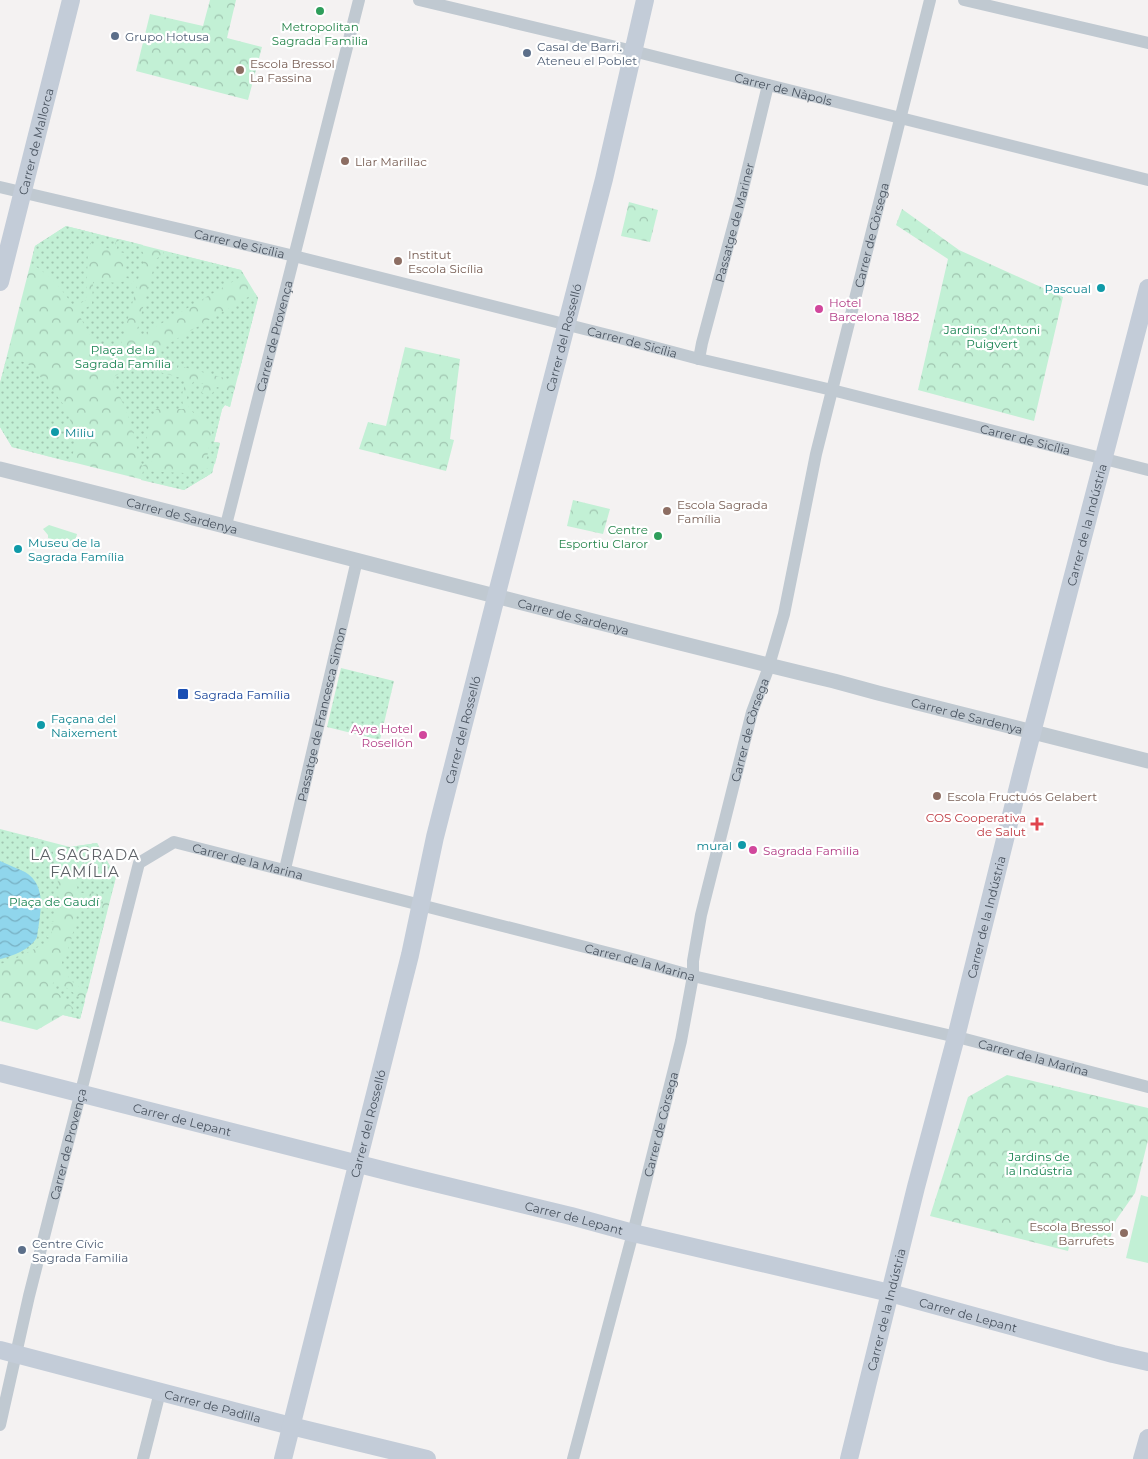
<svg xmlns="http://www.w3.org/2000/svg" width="1148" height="1459" viewBox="0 0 1148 1459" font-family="Montserrat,sans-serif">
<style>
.grass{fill:#c2f0d5}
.forest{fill:url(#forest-crowns)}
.garden{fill:url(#garden-dots)}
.water{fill:url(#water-waves)}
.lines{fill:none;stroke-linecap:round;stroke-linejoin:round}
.minor{stroke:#c0c9d1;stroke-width:12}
.tertiary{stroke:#c0c9d1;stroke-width:15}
.secondary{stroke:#c3ccd8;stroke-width:18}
.leisure-dot{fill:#2e9e5b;stroke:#fff;stroke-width:2}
.service-dot{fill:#5c6f8a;stroke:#fff;stroke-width:2}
.education-dot{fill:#8d6e63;stroke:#fff;stroke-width:2}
.culture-dot{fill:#0f9aa8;stroke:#fff;stroke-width:2}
.hotel-dot{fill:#d1479c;stroke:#fff;stroke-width:2}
.transit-dot{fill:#1a4fb4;stroke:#fff;stroke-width:2}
.health-dot{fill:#e0444e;stroke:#fff;stroke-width:2}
.labels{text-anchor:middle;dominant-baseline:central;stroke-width:4.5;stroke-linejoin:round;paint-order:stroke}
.leisure-label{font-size:12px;fill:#27864d;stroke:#fff}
.service-label{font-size:12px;fill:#4e5e75;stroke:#fff;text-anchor:start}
.education-label{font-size:12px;fill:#785e54;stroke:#fff;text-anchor:start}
.street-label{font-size:12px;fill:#4a5460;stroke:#fff}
.culture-label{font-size:12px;fill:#0d838f;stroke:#fff;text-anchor:start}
.hotel-label{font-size:12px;fill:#b23c85;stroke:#fff;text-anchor:start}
.park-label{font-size:12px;fill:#188351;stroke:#fff}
.transit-label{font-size:12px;fill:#164399;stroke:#fff;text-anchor:start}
.health-label{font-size:12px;fill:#be3a42;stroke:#fff;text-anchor:end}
.quarter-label{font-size:15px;letter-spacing:1px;fill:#5e6267;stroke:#fff}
</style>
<defs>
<pattern id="forest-crowns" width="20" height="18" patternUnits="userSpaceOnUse" patternTransform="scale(1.25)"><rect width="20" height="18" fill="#c2f0d5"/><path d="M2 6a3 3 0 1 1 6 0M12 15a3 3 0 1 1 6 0" fill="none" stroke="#a0c5b0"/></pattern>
<pattern id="garden-dots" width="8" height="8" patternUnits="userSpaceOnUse" patternTransform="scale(1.25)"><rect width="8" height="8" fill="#c2f0d5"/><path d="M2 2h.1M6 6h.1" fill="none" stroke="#a0c5b0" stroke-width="1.8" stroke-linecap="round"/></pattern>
<pattern id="water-waves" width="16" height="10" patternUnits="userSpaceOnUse" patternTransform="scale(1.25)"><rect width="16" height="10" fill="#90d6ec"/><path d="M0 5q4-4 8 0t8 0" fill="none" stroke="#78b0c3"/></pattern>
</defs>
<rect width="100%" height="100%" fill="#f4f2f2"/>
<path class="grass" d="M49,525l28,9c-1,5 -2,7 -7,7l-3,-3 -6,4h-8l-2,-3 -3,-1v-3l-5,-6z
M1141,1195l7,2v66l-22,-5z"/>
<path class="forest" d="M210,0h26l-9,38 35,9 -14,53 -112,-29 14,-57 53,12z
M629,202l29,8 -8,32 -29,-6z
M902,209l57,41 104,47 -29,124 -116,-31 30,-131 -52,-34z
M66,226l175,44 17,28 -28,109 -5,-2 -3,4 -8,33 6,1 -8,30 -28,17 -172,-43 -12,-20v-44l35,-137z
M405,347l55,12 -10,80 4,1 -8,31 -87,-22 9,-27 18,4z
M573,500l37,9 -7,25 -36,-8z
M0,829l70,18 27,-4 19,34 -36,142 -17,-4 -26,15 -37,-9z
M1007,1075l141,33v32l-13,53 -19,27 -9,28 -36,-9 -3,12 -138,-35 38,-119z"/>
<path class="garden" d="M66,226l51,13 -4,11 -23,-7 -2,8 -2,49 -12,7c-11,-17 -25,-34 -43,-43l4,-18z
M119,239l24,6 -1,6 3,6 -8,26 -12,-6 -1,-24 -8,-2z
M164,251l77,19 3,5 -104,61 -3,-6 19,-71 7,-5z
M97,281l20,2 8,-2 12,5 -17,62 -18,10 -24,-45 14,-9 1,-22z
M255,293l3,5 -20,78 -6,-1 -4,4 -75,-20 -2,-5z
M7,357l20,6 25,26 11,15 6,13 8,24 -7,21 -58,-15 -12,-20v-44z
M133,365l56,15c-8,9 -8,18 -5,29h-28l-10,25 6,27 -10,5 -14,-51 -16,-37z
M194,381l10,3 -2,9 8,3 7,-9 16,5 -3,15 -5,-2 -3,4 -8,33 6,1 -5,21 -9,-2 6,-30 -4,-11c-5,-3 -14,-6 -17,-11 -8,-8 -3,-22 3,-29z
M204,468l9,2 -1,3 -28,17 -43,-10 2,-9 41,2z
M341,668l53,13 -14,59 -53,-13z
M0,830l43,10 9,10 3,9 5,40 -6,23 -3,-1 -1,2 3,1 -2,12 -4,-1v2l3,1 -2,4 -37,19 -11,3v-5c11,-3 32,-13 37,-22 3,-23 11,-51 -12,-65 -8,-4 -17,-7 -25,-11z
M97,843l19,34 -5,19 -10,-2 -23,-1 -3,-22 9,-2 -2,-12 -9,2 -3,-12z
M79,899l24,1 -1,9 5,2 -20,82c-9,-7 -20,-14 -24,-26 -3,-7 2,-11 5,-18 6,-16 9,-33 11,-50z
M54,982h4l27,19 -5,18 -17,-4 5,-5 3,2 3,-3 -21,-21 -1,-3z"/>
<path class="water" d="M0,861c8,4 17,7 25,11 23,14 15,42 12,65 -6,12 -24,19 -37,22z"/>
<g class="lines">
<g class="minor">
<path id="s1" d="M419,0l214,51 515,129"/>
<path d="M964,0l184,43"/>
<path id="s2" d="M0,187l286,67 330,83 83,22 133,31 316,80"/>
<path id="s3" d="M699,359l3,-16 39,-146 27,-112"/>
<path id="s4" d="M226,525l133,-525"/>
<path id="s5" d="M285,869l72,-309"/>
<path id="s6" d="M0,1425l29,-129 110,-433 35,-21 462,118 57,16 272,63 183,48"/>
<path d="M143,1459l17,-67"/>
<path id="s7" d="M573,1459l60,-226 48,-192 12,-65v-15l8,-46 51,-203 15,-40 17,-58 32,-160 114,-454"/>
</g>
<path class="tertiary" id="s8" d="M0,469c278,69 555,145 834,212l44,12 270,68"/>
<g class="secondary">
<path id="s9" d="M0,282l71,-282"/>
<path id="s10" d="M0,1073l410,104 161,39 62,17 257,60 223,61 35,8"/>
<path id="s11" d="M0,1350l291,76 136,33"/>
<path id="s12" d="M283,1459l127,-504 25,-118 61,-240 108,-418 41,-179"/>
<path id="s13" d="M849,1459l67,-272 40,-150 66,-266 126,-483"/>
<path d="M1142,1459l6,-21"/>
</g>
</g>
<g class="leisure-dot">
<circle cx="320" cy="11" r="5"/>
<circle cx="658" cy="536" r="5"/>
</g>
<g class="service-dot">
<circle cx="115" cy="36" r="5"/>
<circle cx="527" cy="53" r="5"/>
<circle cx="22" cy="1250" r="5"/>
</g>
<g class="education-dot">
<circle cx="240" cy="70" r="5"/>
<circle cx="345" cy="161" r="5"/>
<circle cx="398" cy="261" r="5"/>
<circle cx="667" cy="511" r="5"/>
<circle cx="937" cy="796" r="5"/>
<circle cx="1124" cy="1233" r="5"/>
</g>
<g class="culture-dot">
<circle cx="1101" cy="288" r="5"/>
<circle cx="55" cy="432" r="5"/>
<circle cx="18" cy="549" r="5"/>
<circle cx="41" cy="725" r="5"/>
<circle cx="742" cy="845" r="5"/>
</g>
<g class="hotel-dot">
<circle cx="819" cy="309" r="5"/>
<circle cx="423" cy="735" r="5"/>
<circle cx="753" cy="850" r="5"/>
</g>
<rect class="transit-dot" x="177" y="688" width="12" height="12" rx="2.5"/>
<path class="health-dot" d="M1034.5 816.5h5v5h5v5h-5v5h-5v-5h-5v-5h5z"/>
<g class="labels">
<g class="leisure-label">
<text x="320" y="26">Metropolitan<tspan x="320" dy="14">Sagrada Familia</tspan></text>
<text x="648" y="529" text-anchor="end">Centre<tspan x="648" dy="14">Esportiu Claror</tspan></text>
</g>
<g class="service-label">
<text x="125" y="36">Grupo Hotusa</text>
<text x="537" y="46">Casal de Barri.<tspan x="537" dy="14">Ateneu el Poblet</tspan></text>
<text x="32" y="1243">Centre Cívic<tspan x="32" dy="14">Sagrada Familia</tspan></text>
</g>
<g class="education-label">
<text x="250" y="63">Escola Bressol<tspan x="250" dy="14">La Fassina</tspan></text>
<text x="355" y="161">Llar Marillac</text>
<text x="408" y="254">Institut<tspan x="408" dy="14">Escola Sicília</tspan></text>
<text x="677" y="504">Escola Sagrada<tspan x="677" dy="14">Família</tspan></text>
<text x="947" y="796">Escola Fructuós Gelabert</text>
<text x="1114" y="1226" text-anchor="end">Escola Bressol<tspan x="1114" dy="14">Barrufets</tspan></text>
</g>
<g class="street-label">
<text stroke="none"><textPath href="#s1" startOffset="375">Carrer de Nàpols</textPath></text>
<text stroke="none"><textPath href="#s9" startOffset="145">Carrer de Mallorca</textPath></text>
<text stroke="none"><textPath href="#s3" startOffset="141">Passatge de Mariner</textPath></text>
<text stroke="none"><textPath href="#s7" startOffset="1261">Carrer de Còrsega</textPath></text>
<text stroke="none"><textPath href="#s2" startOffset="246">Carrer de Sicília</textPath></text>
<text stroke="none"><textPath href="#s4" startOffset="195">Carrer de Provença</textPath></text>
<text stroke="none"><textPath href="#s12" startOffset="1156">Carrer del Rosselló</textPath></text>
<text stroke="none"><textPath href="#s2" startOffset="651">Carrer de Sicília</textPath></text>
<text stroke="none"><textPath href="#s2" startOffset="1056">Carrer de Sicília</textPath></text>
<text stroke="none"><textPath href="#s8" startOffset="188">Carrer de Sardenya</textPath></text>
<text stroke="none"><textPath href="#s13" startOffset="964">Carrer de la Indústria</textPath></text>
<text stroke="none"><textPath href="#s8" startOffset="592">Carrer de Sardenya</textPath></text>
<text stroke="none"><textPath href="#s5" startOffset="159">Passatge de Francesca Simon</textPath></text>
<text stroke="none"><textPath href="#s8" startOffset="998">Carrer de Sardenya</textPath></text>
<text stroke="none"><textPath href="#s12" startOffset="751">Carrer del Rosselló</textPath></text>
<text stroke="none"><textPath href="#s7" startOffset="751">Carrer de Còrsega</textPath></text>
<text stroke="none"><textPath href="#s6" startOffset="696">Carrer de la Marina</textPath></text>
<text stroke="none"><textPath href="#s13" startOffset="559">Carrer de la Indústria</textPath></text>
<text stroke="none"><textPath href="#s6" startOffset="1101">Carrer de la Marina</textPath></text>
<text stroke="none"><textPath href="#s6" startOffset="1506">Carrer de la Marina</textPath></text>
<text stroke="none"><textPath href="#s10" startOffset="188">Carrer de Lepant</textPath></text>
<text stroke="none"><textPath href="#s12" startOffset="346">Carrer del Rosselló</textPath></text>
<text stroke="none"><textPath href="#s7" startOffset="346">Carrer de Còrsega</textPath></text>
<text stroke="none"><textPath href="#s6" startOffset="289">Carrer de Provença</textPath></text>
<text stroke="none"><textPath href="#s10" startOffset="592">Carrer de Lepant</textPath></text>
<text stroke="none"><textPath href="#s13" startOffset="154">Carrer de la Indústria</textPath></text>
<text stroke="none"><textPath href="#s10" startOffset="998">Carrer de Lepant</textPath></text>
<text stroke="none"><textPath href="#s11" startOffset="220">Carrer de Padilla</textPath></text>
</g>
<g class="culture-label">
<text x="1091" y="288" text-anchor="end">Pascual</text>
<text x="65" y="432">Miliu</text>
<text x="28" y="542">Museu de la<tspan x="28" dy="14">Sagrada Família</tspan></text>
<text x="51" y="718">Façana del<tspan x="51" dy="14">Naixement</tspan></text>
<text x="732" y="845" text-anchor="end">mural</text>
</g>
<g class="hotel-label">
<text x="829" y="302">Hotel<tspan x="829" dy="14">Barcelona 1882</tspan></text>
<text x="413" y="728" text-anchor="end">Ayre Hotel<tspan x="413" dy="14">Rosellón</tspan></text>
<text x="763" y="850">Sagrada Familia</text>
</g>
<g class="park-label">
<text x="992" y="329">Jardins d'Antoni<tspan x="992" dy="14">Puigvert</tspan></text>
<text x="123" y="349">Plaça de la<tspan x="123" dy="14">Sagrada Família</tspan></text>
<text x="54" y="901">Plaça de Gaudí</text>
<text x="1039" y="1156">Jardins de<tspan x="1039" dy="14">la Indústria</tspan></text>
</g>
<g class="transit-label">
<text x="194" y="694">Sagrada Família</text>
</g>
<g class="health-label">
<text x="1026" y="817">COS Cooperativa<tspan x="1026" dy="14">de Salut</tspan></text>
</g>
<g class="quarter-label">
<text x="85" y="854">LA SAGRADA<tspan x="85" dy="17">FAMÍLIA</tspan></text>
</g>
</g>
</svg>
